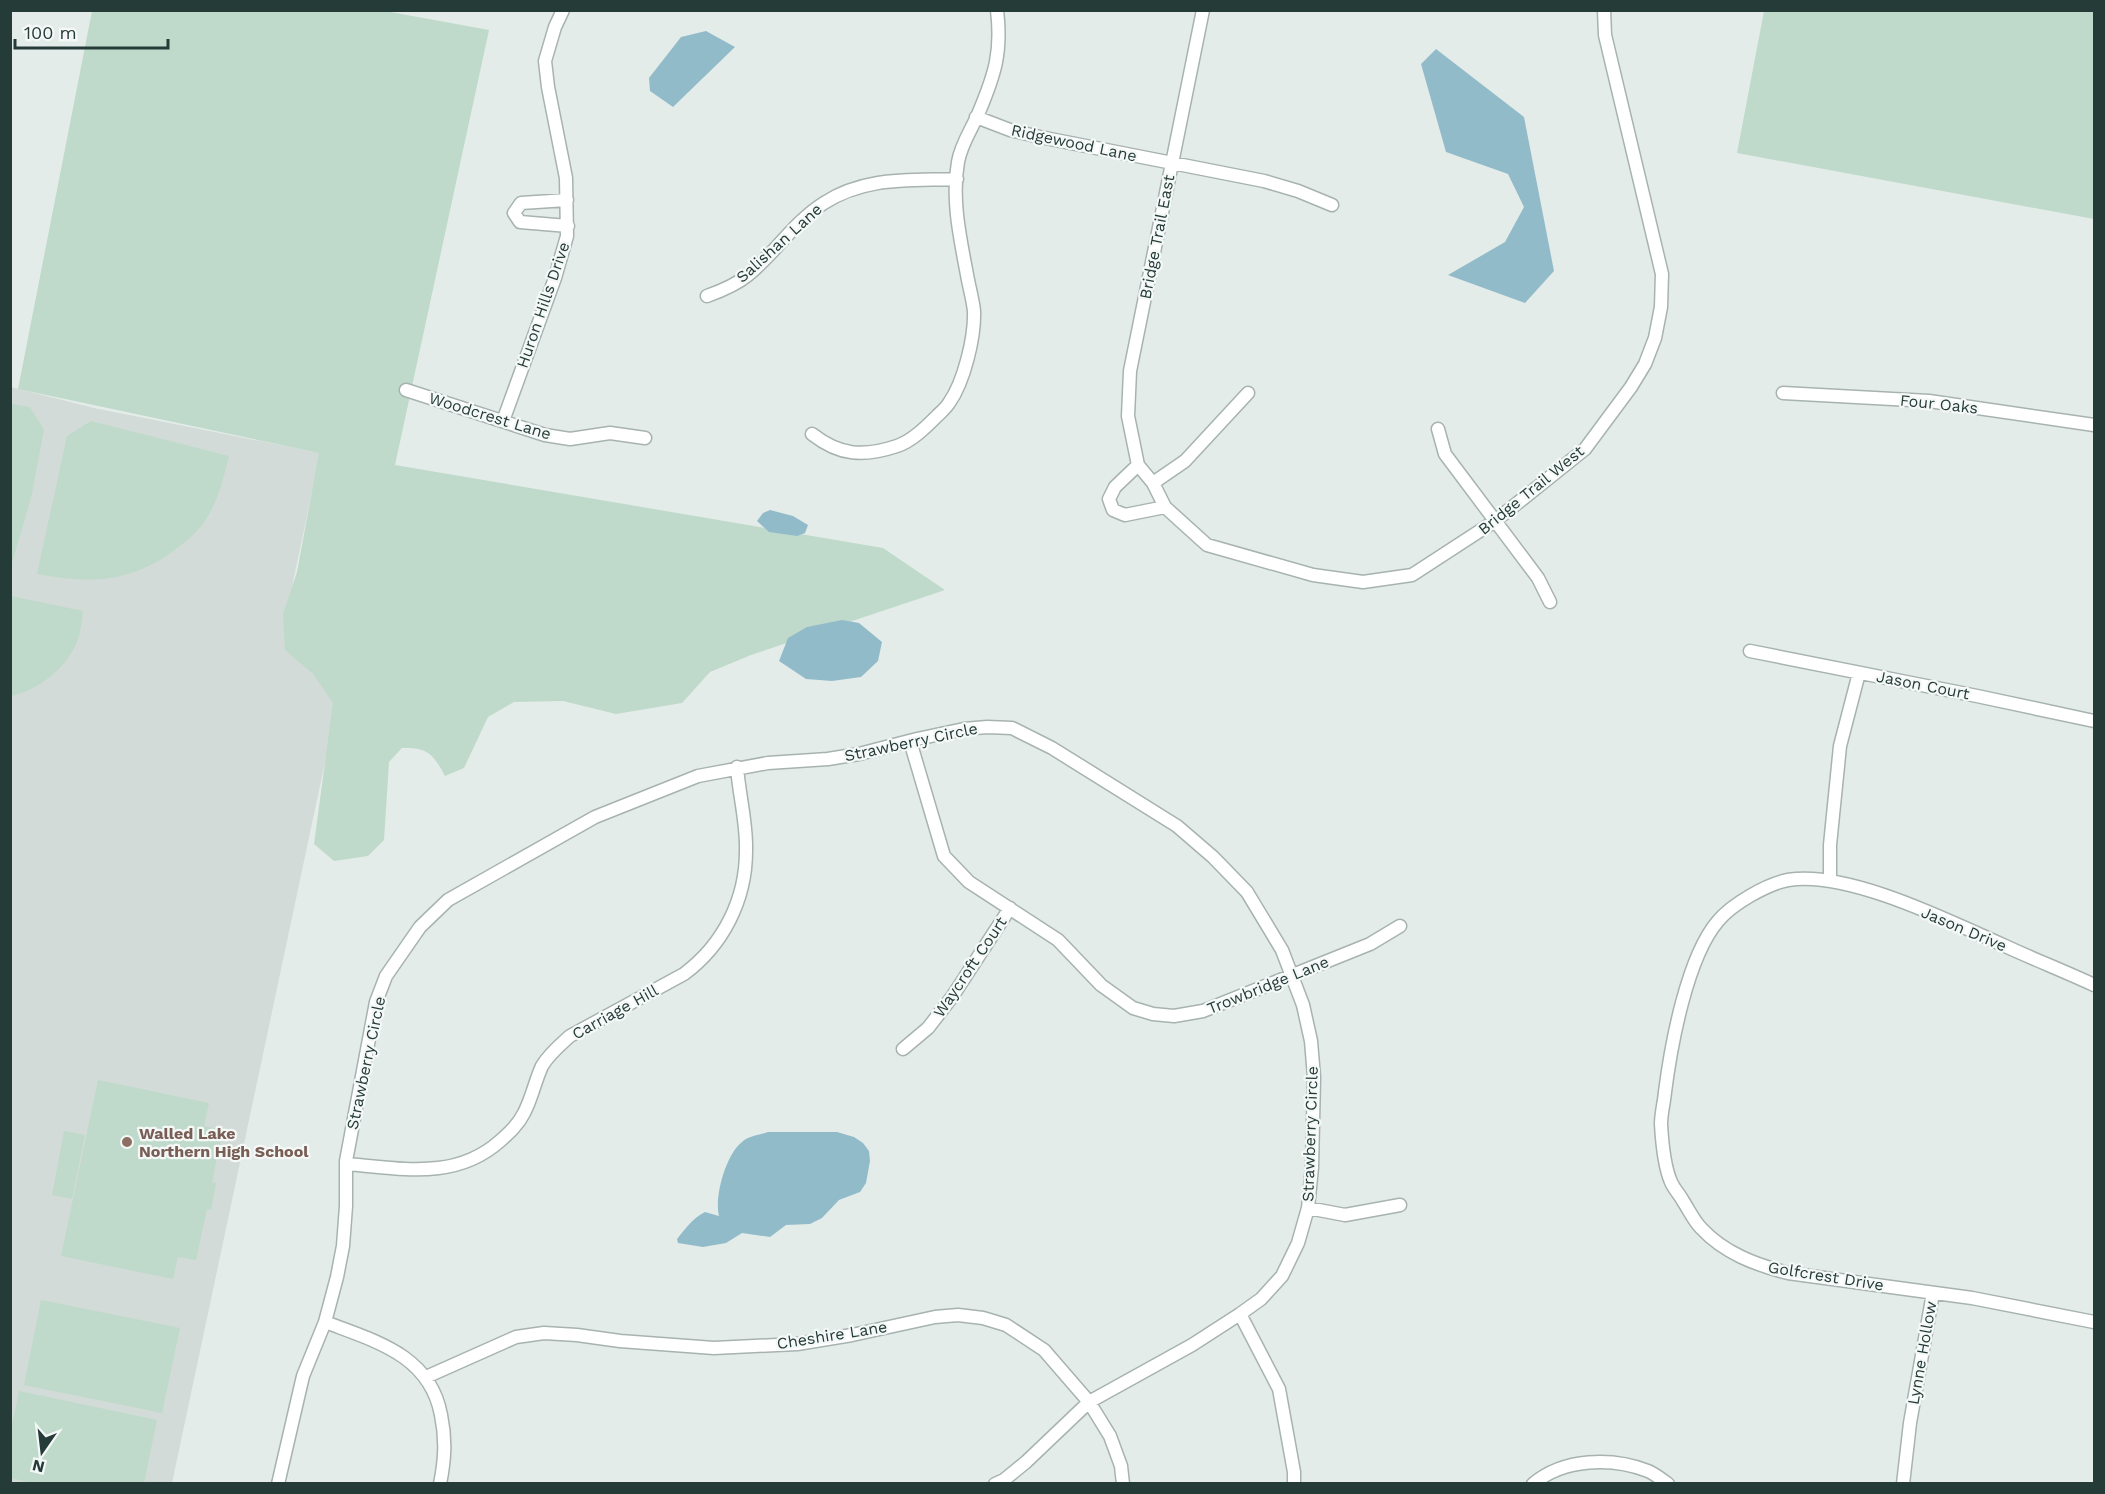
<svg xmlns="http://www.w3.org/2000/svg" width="2105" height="1494" viewBox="0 0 2105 1494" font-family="'Work Sans',sans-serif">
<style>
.built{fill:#d2dbd8}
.green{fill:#bfdaca}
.water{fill:#92bbca}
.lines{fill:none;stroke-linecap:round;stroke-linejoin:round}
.minor-casing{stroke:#a7b3b0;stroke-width:15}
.minor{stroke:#fff;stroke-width:12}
.education-dot{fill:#8d6e63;stroke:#f4f8f7;stroke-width:2}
.labels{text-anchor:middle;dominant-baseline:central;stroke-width:4.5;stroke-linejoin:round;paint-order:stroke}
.street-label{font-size:16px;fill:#253b38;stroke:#f4f8f7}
.education-label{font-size:16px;font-weight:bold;fill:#785e54;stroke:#f4f8f7;text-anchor:start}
</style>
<rect width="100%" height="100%" fill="#e4ece9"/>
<path class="built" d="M11,387l83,21 226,45 -28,134 67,15 -187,881 -161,1z"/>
<path class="green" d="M92,11h293l104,19 -94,435 488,83 62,42 -194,65 -41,17 -28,31 -66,11 -53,-13 -49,1 -26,15 -24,51 -19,8c-12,-22 -17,-29 -43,-28l-13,14 -5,78 -16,16 -34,5 -20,-17 19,-141 -20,-29 -28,-24 -2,-36 14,-42 22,-119 -301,-64z
M1764,11h330v208l-357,-66z
M11,404l19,3 14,23 -13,68 -20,68z
M91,421l138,35c-5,20 -10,42 -21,60 -7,13 -20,24 -32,33 -45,34 -85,35 -139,25l30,-138z
M11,596l72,15c-1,9 -2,19 -5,28 -9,27 -40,52 -67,57z
M98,1080l111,23 -5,23 19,4 -11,52 4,1 -5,27 -4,-1 -11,51 -18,-3 -5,22 -112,-23z
M64,1131l21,4 -13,64 -20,-4z
M41,1300l139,28 -18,85 -138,-28z
M19,1391l138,29 -13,63 -108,1 -25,-6v-47z"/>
<path class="water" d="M706,31l29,16 -62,60 -23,-16 -1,-13 32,-41z
M1436,49l88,68 30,154 -29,32 -77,-28 57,-33 19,-35 -16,-33 -62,-22 -25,-88z
M770,510l23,6 15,9 -3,8 -8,3 -28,-4 -12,-11 6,-8z
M842,620l17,3 23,19 -4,19 -17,16 -29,4 -26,-2 -27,-18 9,-23 19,-11z
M768,1132h69l17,5 9,6 6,8 1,10 -4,22 -6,9 -21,8 -17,18 -12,6 -24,1 -16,12 -28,-4 -16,10 -23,4 -25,-4 -1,-4c8,-10 16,-21 28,-27l14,4c-5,-19 7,-62 23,-74 6,-6 18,-7 26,-10z"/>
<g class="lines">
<g class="minor-casing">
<path id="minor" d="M1203,10l-73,361 -2,45 10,49 15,18 12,24 42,38 106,30 50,7 49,-7 83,-54 90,-72 46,-62 14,-23 10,-26 6,-31 1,-33 -57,-239 -1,-25
M976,117l34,13 30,7 224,44 34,10 34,14
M567,200l-46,3 -7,10 6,9 48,4
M707,296c14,-5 29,-11 41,-21 27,-22 46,-53 76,-72 42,-27 86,-22 133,-24
M406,390l139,45 25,4 40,-6 35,5
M1783,393l146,8 165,24
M503,421l52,-143 12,-42 -1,-58 -18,-91 -3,-26 10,-34 8,-17
M1438,429l7,25 93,124 12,24
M812,434c28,22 52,23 85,12 15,-5 29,-19 40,-30 4,-4 9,-8 12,-13 15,-21 26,-66 25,-92 -1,-10 -4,-21 -6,-31 -7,-38 -17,-79 -10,-118 3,-18 14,-33 21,-50 16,-38 23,-60 18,-102
M1138,465l-23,22 -6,12 4,11 12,5 40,-8
M1153,483l32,-22 63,-68
M1750,651l227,45 117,25
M910,741l34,115 25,26 89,58 43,45 32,23 20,6 21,2 29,-5 167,-67 30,-18
M1830,880v-35l10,-99 19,-73
M2094,985c-30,-14 -61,-26 -91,-40 -54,-24 -156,-75 -215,-65 -21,4 -56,24 -70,41 -31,36 -47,124 -53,171 -1,11 -4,22 -4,32 1,18 3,42 10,58 3,7 9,13 12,19 6,9 11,20 18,27 23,25 55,37 87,45l184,25 122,24
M903,1049l25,-21 24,-31 58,-89
M346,1164c55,4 109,17 154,-23 9,-8 18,-16 24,-28 8,-15 11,-32 18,-47 7,-12 18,-21 28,-30l114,-62c39,-29 62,-74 62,-123 1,-28 -7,-56 -9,-84
M1308,1208l37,7 55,-10
M1240,1314l39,75 15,83v12
M325,1322c50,19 105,33 116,93 5,24 4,44 -1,69
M426,1377l90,-40 28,-4 33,2 43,6 94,7 83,-4 55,-9 83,-18 23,-2 25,3 23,7 38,25 45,52 21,34 11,30 2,18
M278,1484l25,-108 22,-54 12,-45 6,-31 3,-40v-45l30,-159 10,-26 34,-49 28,-27 147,-83 103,-41 70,-13 60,-4 31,-5 58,-15 47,-10 23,-2 25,1 40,20 125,78 36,31 34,35 35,58 21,55 8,36 3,36 -2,90 -4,41 -10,35 -16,33 -21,23 -21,15 -48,31 -103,57 -63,60 -22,18 -9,4
M1533,1484c31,-26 79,-27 115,-13 7,3 13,8 20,13
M1903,1484l7,-61 23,-130"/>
</g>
<use href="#minor" class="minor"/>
</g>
<circle class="education-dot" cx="127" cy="1142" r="6"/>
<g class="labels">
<g class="street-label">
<text transform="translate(1074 143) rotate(12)">Ridgewood Lane</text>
<text transform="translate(1157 237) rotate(-79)">Bridge Trail East</text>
<text transform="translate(779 243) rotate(-42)">Salishan Lane</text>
<text transform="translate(543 305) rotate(-71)">Huron Hills Drive</text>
<text transform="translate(1939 404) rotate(6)">Four Oaks</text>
<text transform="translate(490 416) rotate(17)">Woodcrest Lane</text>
<text transform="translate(1531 490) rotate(-39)">Bridge Trail West</text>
<text transform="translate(1923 685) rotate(11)">Jason Court</text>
<text transform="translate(911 742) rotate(-12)">Strawberry Circle</text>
<text transform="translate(1964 929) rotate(23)">Jason Drive</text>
<text transform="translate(970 967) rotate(-56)">Waycroft Court</text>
<text transform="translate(1268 985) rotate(-22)">Trowbridge Lane</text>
<text transform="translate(615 1012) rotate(-29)">Carriage Hill</text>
<text transform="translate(366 1063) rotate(-78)">Strawberry Circle</text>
<text transform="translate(1310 1134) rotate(-88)">Strawberry Circle</text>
<text transform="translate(1826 1276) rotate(9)">Golfcrest Drive</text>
<text transform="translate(832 1335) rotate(-9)">Cheshire Lane</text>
<text transform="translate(1922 1353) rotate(-80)">Lynne Hollow</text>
</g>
<g class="education-label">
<text x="139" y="1133">Walled Lake<tspan x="139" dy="18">Northern High School</tspan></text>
</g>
</g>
<rect width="2105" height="1494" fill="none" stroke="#253b38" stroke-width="24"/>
<g transform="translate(42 1452) rotate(194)" stroke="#f4f8f7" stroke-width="4.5" paint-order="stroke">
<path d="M0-4.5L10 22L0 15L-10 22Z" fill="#253b38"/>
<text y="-9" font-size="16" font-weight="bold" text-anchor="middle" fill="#253b38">N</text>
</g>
<path d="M15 39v9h153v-9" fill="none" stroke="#253b38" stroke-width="3"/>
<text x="24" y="39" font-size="18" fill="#253b38" stroke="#f4f8f7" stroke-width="4.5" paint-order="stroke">100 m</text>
</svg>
